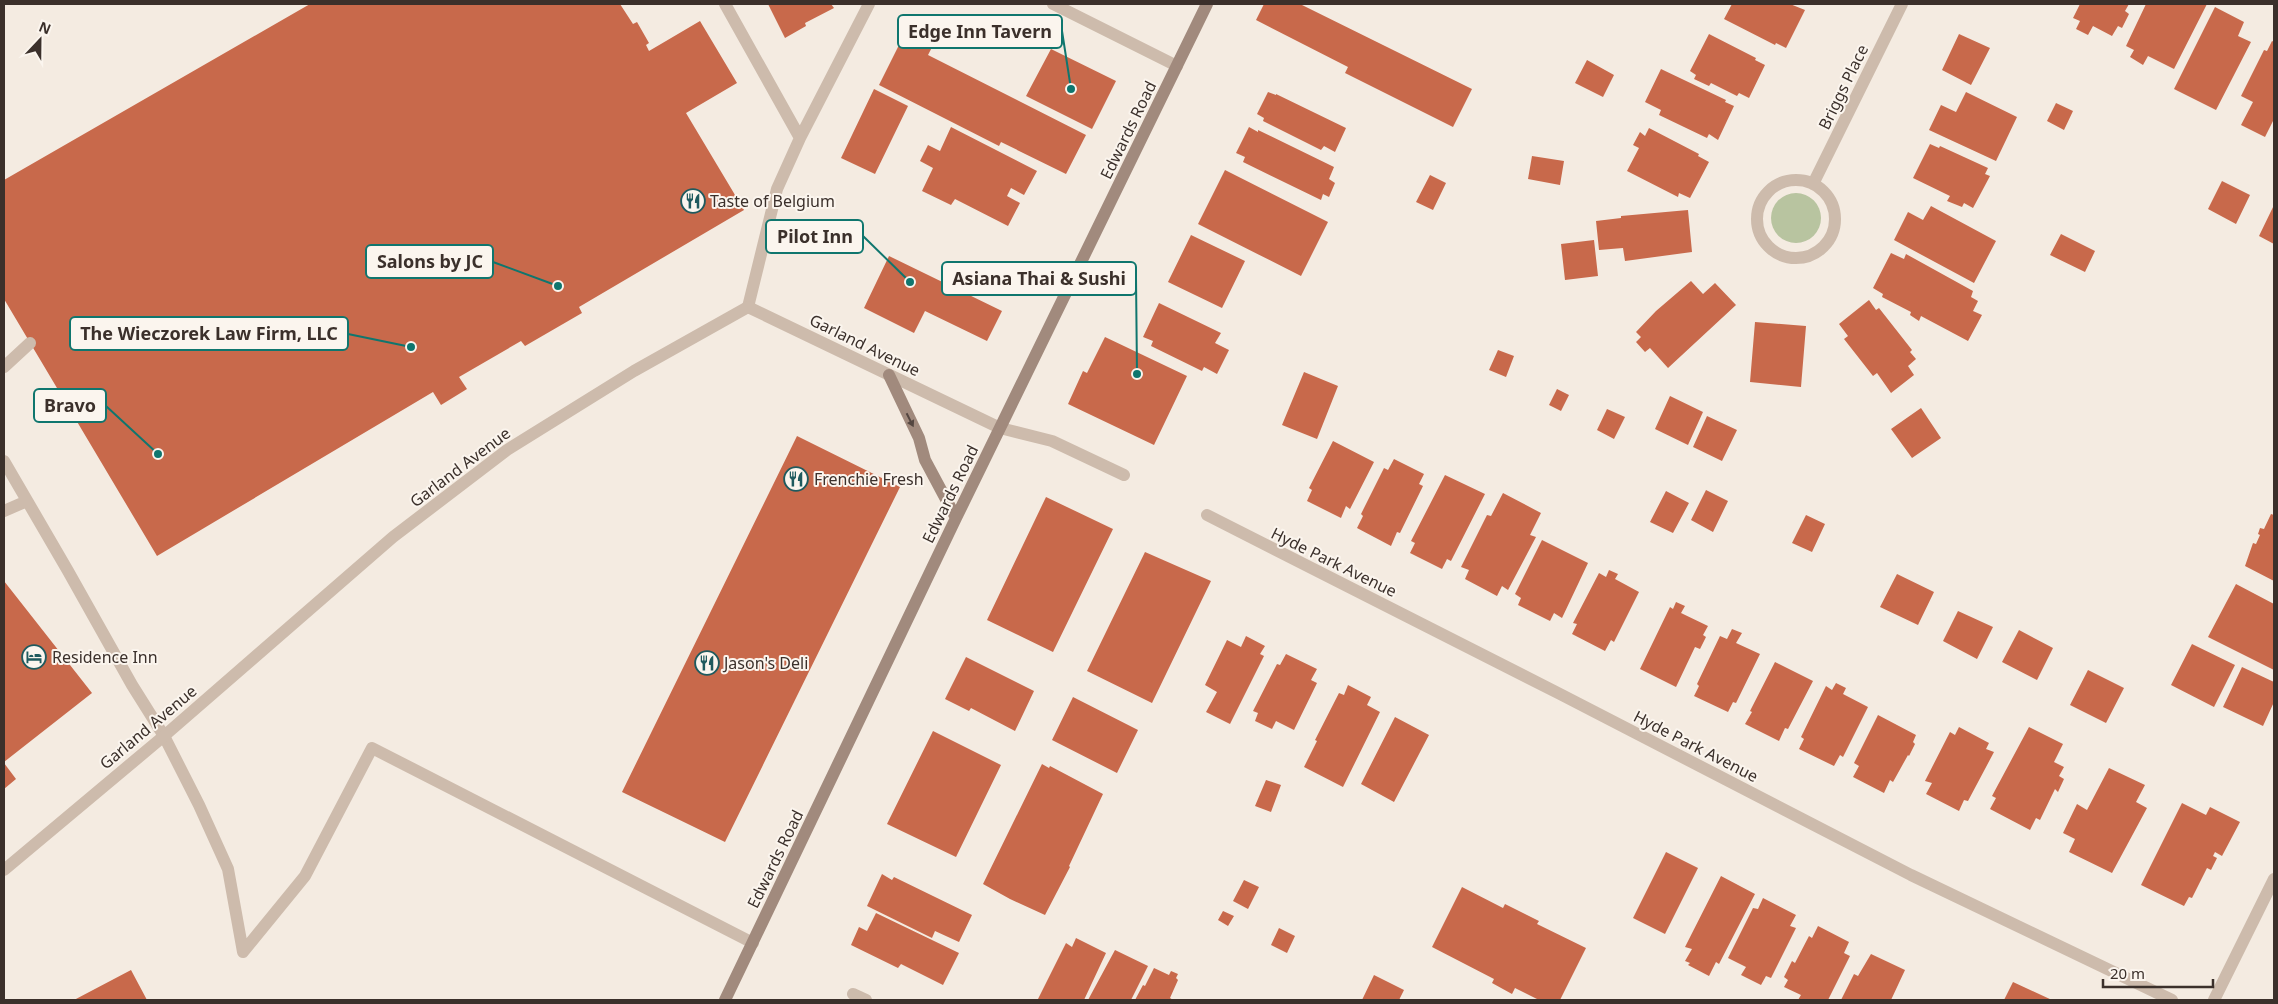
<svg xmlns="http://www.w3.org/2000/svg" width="2278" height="1004" viewBox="0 0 2278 1004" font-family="'Noto Sans',sans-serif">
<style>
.green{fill:#b8c4a0}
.building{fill:#c8694b}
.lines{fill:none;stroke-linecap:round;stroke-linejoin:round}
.lane{stroke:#cdbbac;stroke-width:12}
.street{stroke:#cdbbac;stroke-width:12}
.secondary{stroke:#a18a7d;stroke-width:12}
.oneway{fill:#544640}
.labels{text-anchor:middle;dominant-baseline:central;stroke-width:4;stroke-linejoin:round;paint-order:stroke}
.street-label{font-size:16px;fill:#3b302b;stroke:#fbf5ee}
.poi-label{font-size:16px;fill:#3b302b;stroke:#fbf5ee;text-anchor:start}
.leader{fill:none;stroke:#0f766e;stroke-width:2}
.callout-dot{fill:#0f766e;stroke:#fbf5ee;stroke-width:2}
.callout{fill:#fbf5ee;stroke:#0f766e;stroke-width:2}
.callout-label{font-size:18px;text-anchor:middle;font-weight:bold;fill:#3b302b}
</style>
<rect width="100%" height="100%" fill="#f4ebe1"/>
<path class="green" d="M1771 218a25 25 0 1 1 50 0a25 25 0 1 1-50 0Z"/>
<path class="building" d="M310,4h310l13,20 4,-2 12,21 -3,2 3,6 51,-30 37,62 -51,30 58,97 -165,97 3,6 -57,33 -4,-5 -62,36 8,12 -26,16 -8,-13 -276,164 -153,-257v-119z
M768,4h63l3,4 -29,15 1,3 -21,12z
M1264,4h36l172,85 -19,38 -108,-54 3,-6 -92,-47z
M1732,4h58l15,6 -19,38 -10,-5 -1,2 -51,-26z
M2080,4h49l-4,7 4,3 -7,14 -4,-2 -6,10 -19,-10 -5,9 -12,-6 4,-8 -7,-3z
M2146,4h61l-33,65 -26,-13 -5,9 -13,-8 4,-7 -8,-4z
M2215,7l29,15 -6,14 13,6 -35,68 -42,-21z
M914,15l28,13 -14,27 158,80 -20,39 -65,-32 -2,4 -120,-61z
M1709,34l47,24 -1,2 10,5 -16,33 -10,-5 -2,3 -26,-13 -2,3 -15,-7 2,-4 -6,-4z
M1959,34l31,14 -19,37 -29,-15z
M2272,41l2,1v77l-9,18 -24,-12 12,-23 -12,-6 23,-46 3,1z
M1051,49l65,32 -24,48 -66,-33z
M1587,60l27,15 -11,22 -28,-14z
M1661,69l65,31 -1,2 9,4 -16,34 -9,-6 -2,4 -48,-23 2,-5 -16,-8z
M874,89l34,17 -33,68 -34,-16z
M1268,92l8,3v-1l70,34 -11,24 -11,-6 -3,4 -58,-29 1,-3 -7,-4z
M1966,92l51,25 -21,44 -67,-31 12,-25 15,7z
M2056,103l17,8 -9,19 -17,-9z
M951,127l86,44 -13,24 -13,-7 -4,8 13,7 -12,23 -53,-27 -4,6 -29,-14 11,-23 -13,-7 8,-16 12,6z
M1249,127l9,5v-2l76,37 -5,12 6,4 -6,14 -6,-3 -2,6 -78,-38 2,-5 -9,-4z
M1649,128l50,26 -1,2 11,6 -19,36 -11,-5 -1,4 -51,-26 12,-23 -6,-3 7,-13 5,4z
M1930,144l9,4 1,-2 48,22 -3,6 5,2 -17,32 -9,-5 -2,4 -15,-6 3,-5 -37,-18z
M1532,156l32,5 -4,24 -32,-6z
M1225,170l103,52 -27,54 -103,-52z
M1430,175l16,8 -13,27 -17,-8z
M2222,181l28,14 -14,29 -28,-15z
M2274,205v39l-15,-8z
M1931,206l65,35 -22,42 -80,-43 14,-28 15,8z
M1688,210l4,42 -67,9 -2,-13 -24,2 -3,-29 25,-3v-2z
M2061,234l34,17 -10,21 -35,-17z
M1191,235l54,26 -23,47 -54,-26z
M1594,240l4,36 -33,4 -4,-36z
M1891,253l13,6 2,-5 67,37 -2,6 7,4 -5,10 9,4 -14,26 -47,-25 -2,5 -9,-6 1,-3 -29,-15 1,-3 -10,-6z
M889,256l113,55 -15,30 -62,-30 -11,22 -50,-25z
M1691,281l12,13 12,-11 21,22 -68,63 -18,-20 -5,4 -9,-10 5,-5 -5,-5 20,-21z
M1869,300l7,10 3,-2 33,42 -2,2 6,7 -8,7 6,9 -23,18 -14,-20 -4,3 -29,-37 4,-3 -9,-12z
M1159,303l62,30 -6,10 14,7 -12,24 -13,-7 -2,4 -51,-25 2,-5 -10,-4z
M1755,322l51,4 -5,61 -51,-5z
M1105,337l82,39 -33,69 -86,-41 15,-33 4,2z
M1498,350l16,6 -8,21 -17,-7z
M1304,372l34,14 -21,53 -35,-14z
M1557,389l12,6 -8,16 -12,-6z
M1670,396l33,16 -15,33 -33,-16z
M1921,408l20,30 -29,20 -21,-29z
M1607,409l18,8 -11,22 -17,-9z
M1707,416l30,14 -15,31 -29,-14z
M797,436l103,51 -175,355 -103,-50z
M1333,441l41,21 -24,47 -4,-3 -5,12 -34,-17 5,-11 -3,-2z
M1394,459l30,15 -5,10 4,2 -23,47 -3,-1 -6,14 -34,-18 6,-12 -2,-2 23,-46 4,2z
M1445,475l40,19 -34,67 -4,-2 -5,10 -32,-16 5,-10 -4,-2z
M1706,490l22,11 -15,31 -22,-12z
M1666,491l23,12 -16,30 -23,-11z
M1503,493l38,20 -11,22 6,2 -28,53 -6,-4 -5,10 -32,-17 4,-9 -8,-3 26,-52 4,1z
M1046,497l67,32 -60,123 -66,-32z
M2271,514l3,1v66l-29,-15 8,-23 3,1 4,-9 -2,-1 2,-6 4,1z
M1806,515l19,9 -13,28 -20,-9z
M1542,540l46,23 -26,55 -8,-5 -4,8 -32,-16 3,-7 -6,-4z
M1145,552l66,29 -59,122 -65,-32z
M1609,570l9,4 -3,5 24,13 -25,50 -3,-2 -6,11 -33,-17 5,-10 -4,-1 26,-50 7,4z
M1897,574l37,18 -16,33 -38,-18z
M4,581l88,112 -88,69z
M2236,584l38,20v66l-66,-33z
M1676,602l9,4 -4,7 27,13 -5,9 3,2 -6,12 -5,-2 -19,40 -36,-18 30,-62 3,2z
M1958,611l35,16 -16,32 -34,-18z
M1732,629l10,4 -6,10 24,11 -24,49 -3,-1 -5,10 -34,-16 5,-10 -2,-2 23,-48 7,3z
M2019,630l34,18 -16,32 -35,-18z
M1246,636l19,10 -5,8 4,2 -34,68 -24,-12 11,-20 -12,-7 22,-45 14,7z
M2192,644l43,21 -21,42 -43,-22z
M1286,654l31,15 -6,11 6,3 -23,47 -18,-9 -4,8 -17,-8 3,-8 -5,-2 24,-47 3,1z
M966,657l68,34 -19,40 -44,-23 -2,3 -24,-12z
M1775,662l38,19 -25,48 -3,-1 -6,13 -34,-17 7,-12 -2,-1z
M2242,667l32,15v20l-11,24 -40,-19z
M2088,670l36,18 -18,35 -36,-18z
M1836,683l10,5 -3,6 25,13 -25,50 -3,-2 -6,11 -35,-17 5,-10 -3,-2 25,-51 6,4z
M1348,685l23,12 -4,8 13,7 -37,75 -39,-20 13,-26 -2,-1 24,-47 5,2z
M1073,697l65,33 -21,43 -65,-33z
M1878,715l38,20 -3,7 2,2 -6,12 -1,-1 -15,27 -3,-2 -6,13 -31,-16 6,-11 -5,-3z
M1395,717l34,18 -35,67 -33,-18z
M1959,727l30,16 -3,6 8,3 -26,49 -4,-1 -5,11 -33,-17 6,-11 -7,-2 25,-49 5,3z
M2029,727l34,17 -9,18 10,5 -5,9 5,3 -6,13 -3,-3 -15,31 -4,-2 -6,12 -40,-21 6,-11 -4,-2z
M933,731l68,34 -45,92 -69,-33z
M4,763l12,16 -12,10z
M1042,764l7,4 1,-2 53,28 -34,72 1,1 -25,48 -35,-16 -27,-15z
M2109,768l36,17 -9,17 11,6 -35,65 -43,-21 6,-13 -12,-6 14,-29 10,6z
M1266,780l15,5 -10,27 -16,-6z
M2182,803l24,12 4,-8 30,15 -18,34 -7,-4 -2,4 4,2 -6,12 -4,-2 -15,30 -3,-1 -5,9 -43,-21z
M1666,852l32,16 -33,66 -32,-16z
M882,874l10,6 2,-3 78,38 -13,27 -24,-11 -3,7 -65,-32z
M1721,876l34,18 -36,70 -3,-2 -7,14 -21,-11 2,-2 -5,-2 7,-12 -7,-2z
M1244,880l15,7 -11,22 -15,-8z
M1462,887l41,21 2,-4 34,17 -2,3 49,24 -26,52h-21l-24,-12 -3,6 -20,-11 2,-4 -62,-32z
M1763,898l33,17 -6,11 6,2 -25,50 -5,-2 -5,9 -20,-10 5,-8 -18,-9 25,-50 5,1z
M1223,911l11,5 -6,10 -10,-6z
M876,913l83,40 -16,32 -42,-21 -3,4 -47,-23 8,-18 8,4z
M1818,926l31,16 -5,11 6,3 -22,44h-30l3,-5 -17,-8 4,-7 -4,-3 8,-16 3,2 14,-27 3,2z
M1279,928l16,8 -8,17 -16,-8z
M1076,938l30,15 -22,47 -46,-1 28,-56 6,4z
M1115,950l33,16 -17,34h-43z
M1871,954l34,16 -14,30h-50l13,-26 4,2z
M1154,968l15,7 2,-4 7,3 -2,4 2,2 -8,18 3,2h-38l8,-15 2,1z
M131,970l16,30h-73z
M1374,975l30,15 -5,10h-37z
M2013,982l39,18h-48z"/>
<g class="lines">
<path class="lane" d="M725,4l75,134
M748,307l29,-118 23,-51 69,-134
M4,367l26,-24
M4,461l64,110 64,114 32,51 35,69 29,64 15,83
M4,511l23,-10
M243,952l62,-76 67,-128 381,195"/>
<path class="street" d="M1053,4l124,62
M1757 219a39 39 0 1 1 78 0a39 39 0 1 1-78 0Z
M1813,184l89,-180
M1207,515l353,179 351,181 261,125
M4,870l160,-134 229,-199 114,-87 127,-79 114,-64 252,121 52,13 72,34
M853,994l13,6
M2214,1000l60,-121"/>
<path class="secondary" d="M889,375l30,63 6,22 31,58
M725,1000l231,-482 251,-514"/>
</g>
<defs><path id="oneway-solid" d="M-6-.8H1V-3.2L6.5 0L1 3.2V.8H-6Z" transform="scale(1.25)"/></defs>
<use class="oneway" href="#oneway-solid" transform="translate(910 420) rotate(63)"/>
<defs>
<g id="restaurant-ring" transform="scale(1.25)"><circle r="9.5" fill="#fbf5ee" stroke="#1f5a5e" stroke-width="1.5"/><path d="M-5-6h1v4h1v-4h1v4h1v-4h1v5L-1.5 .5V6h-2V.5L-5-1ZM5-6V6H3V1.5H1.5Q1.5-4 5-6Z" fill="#1f5a5e"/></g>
<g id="hotel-ring" transform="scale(1.25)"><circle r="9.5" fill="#fbf5ee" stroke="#1f5a5e" stroke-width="1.5"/><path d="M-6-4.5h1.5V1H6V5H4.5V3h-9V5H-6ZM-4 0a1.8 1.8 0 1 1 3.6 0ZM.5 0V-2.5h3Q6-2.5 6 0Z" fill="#1f5a5e"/></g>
</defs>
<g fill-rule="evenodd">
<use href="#restaurant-ring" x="693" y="201"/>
<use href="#restaurant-ring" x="796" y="479"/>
<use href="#hotel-ring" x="34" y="657"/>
<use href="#restaurant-ring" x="707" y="663"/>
</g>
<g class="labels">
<g class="street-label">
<text transform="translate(1843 87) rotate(-64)">Briggs Place</text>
<text transform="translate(1128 130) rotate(-64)">Edwards Road</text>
<text transform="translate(865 345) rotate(26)">Garland Avenue</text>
<text transform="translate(460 467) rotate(-37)">Garland Avenue</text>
<text transform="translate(950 494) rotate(-64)">Edwards Road</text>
<text transform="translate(1334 562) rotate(26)">Hyde Park Avenue</text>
<text transform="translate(148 727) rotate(-40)">Garland Avenue</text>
<text transform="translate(1696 746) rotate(27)">Hyde Park Avenue</text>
<text transform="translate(775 859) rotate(-64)">Edwards Road</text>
</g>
<g class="poi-label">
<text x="710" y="201">Taste of Belgium</text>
<text x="814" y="479">Frenchie Fresh</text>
<text x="52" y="657">Residence Inn</text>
<text x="724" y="663">Jason's Deli</text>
</g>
</g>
<path class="leader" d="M1071 89L1062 31M910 282L863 236M558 286L493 262M1137 374L1136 278M411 347L348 334M158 454L106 406"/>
<g class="callout-dot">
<circle cx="1071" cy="89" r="5"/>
<circle cx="910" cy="282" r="5"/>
<circle cx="558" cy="286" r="5"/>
<circle cx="1137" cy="374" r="5"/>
<circle cx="411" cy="347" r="5"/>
<circle cx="158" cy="454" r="5"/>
</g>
<g class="callout">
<rect x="898" y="15" width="164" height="33" rx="5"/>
<rect x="766" y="220" width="97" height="33" rx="5"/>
<rect x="366" y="245" width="127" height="33" rx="5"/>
<rect x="942" y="262" width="194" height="33" rx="5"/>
<rect x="70" y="317" width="278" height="33" rx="5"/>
<rect x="34" y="389" width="72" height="33" rx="5"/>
</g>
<g class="callout-label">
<text x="980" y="38">Edge Inn Tavern</text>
<text x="815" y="243">Pilot Inn</text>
<text x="430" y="268">Salons by JC</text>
<text x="1039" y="285">Asiana Thai &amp; Sushi</text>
<text x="209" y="340">The Wieczorek Law Firm, LLC</text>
<text x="70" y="412">Bravo</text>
</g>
<rect width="2278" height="1004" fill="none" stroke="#3b302b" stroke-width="10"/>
<g transform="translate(40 40) rotate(22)" stroke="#fbf5ee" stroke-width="4" paint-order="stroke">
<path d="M0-4L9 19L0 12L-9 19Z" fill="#3b302b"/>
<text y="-8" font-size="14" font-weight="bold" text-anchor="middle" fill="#3b302b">N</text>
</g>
<path d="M2103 979v8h110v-8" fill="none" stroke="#3b302b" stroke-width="2.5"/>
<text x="2110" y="979" font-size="15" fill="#3b302b" stroke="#fbf5ee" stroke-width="4" paint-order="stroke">20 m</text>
</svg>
